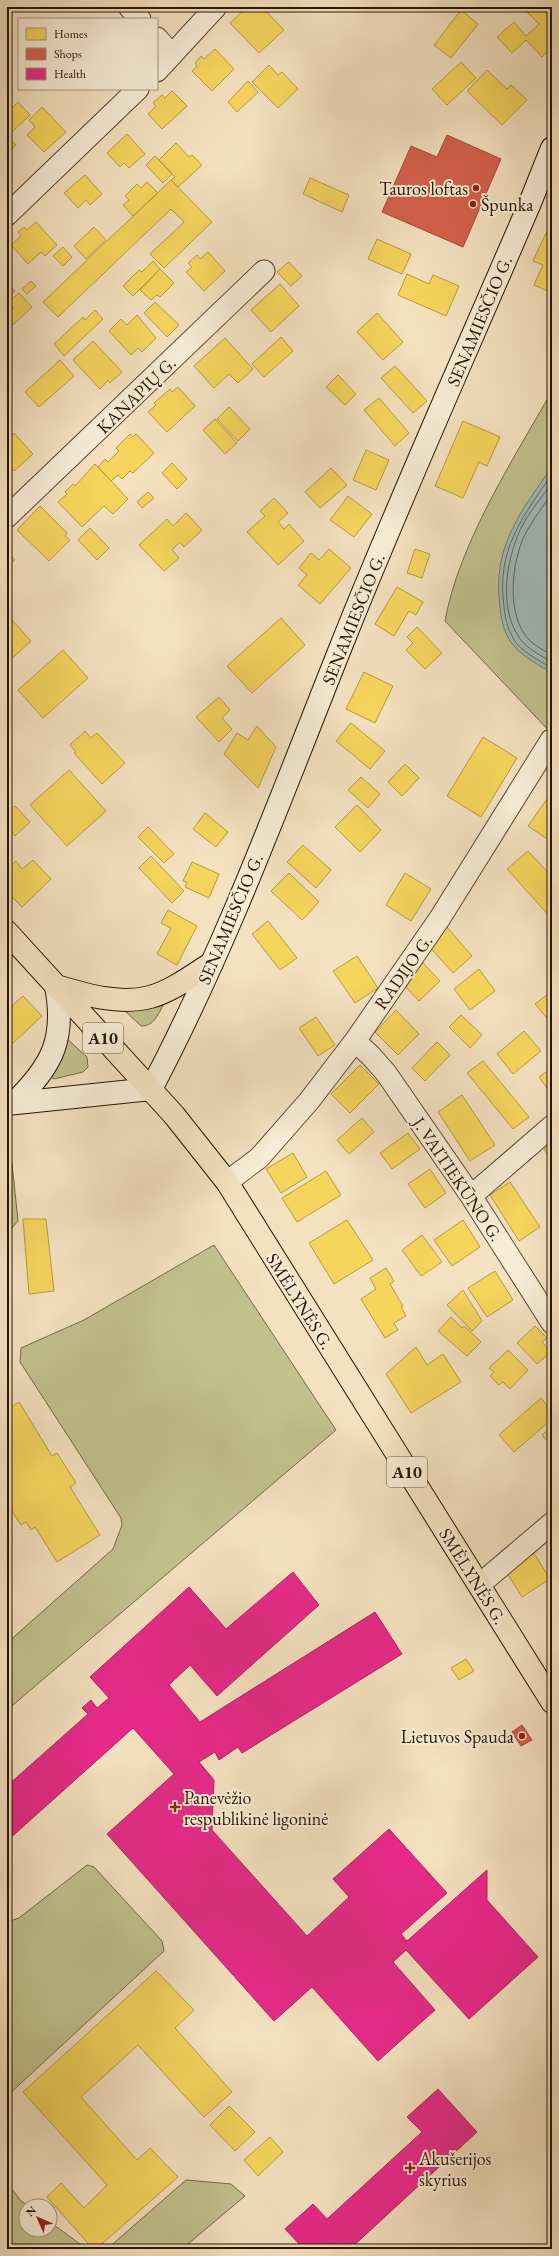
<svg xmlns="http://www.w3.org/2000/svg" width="559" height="2256" viewBox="0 0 559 2256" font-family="'EB Garamond',serif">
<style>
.green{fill:#c2c18e;stroke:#746b48}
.water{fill:#a0bbbc;stroke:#707972}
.homes{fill:#f6d55c;stroke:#b89b41}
.shops{fill:#d6604d;stroke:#a24a36}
.health{fill:#e7298a;stroke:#ad2361}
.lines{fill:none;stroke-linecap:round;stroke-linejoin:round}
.shore{stroke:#64685f;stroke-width:1}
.street-casing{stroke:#5a4832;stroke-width:23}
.secondary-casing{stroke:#271502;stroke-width:24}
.highway-casing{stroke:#271502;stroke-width:24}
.street{stroke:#f8ecd6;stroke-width:21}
.secondary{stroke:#f8ecd6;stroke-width:22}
.highway{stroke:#f4e1c0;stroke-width:22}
.poi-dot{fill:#8f2418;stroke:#f8ecd6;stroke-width:1.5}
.labels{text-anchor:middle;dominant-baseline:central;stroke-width:4;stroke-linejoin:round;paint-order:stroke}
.shield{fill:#f8ecd6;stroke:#665642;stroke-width:1}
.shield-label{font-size:17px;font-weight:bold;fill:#271502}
.poi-label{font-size:18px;fill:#271502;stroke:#f8ecd6;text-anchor:start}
.street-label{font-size:18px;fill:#271502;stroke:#f8ecd6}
</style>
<rect width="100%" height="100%" fill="#f4e1c0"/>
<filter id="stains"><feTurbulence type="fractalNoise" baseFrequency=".005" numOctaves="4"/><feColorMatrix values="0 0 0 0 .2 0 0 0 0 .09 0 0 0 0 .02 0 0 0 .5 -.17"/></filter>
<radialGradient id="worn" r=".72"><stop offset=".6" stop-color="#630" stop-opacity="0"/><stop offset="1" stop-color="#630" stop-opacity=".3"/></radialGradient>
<path class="green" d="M552,391v343l-107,-113c14,-78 68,-161 107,-230z
M165,1002c-6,10 -11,25 -24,24l-16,-15z
M65,1037l22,20 1,10 -5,5 -29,7 -3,-2z
M11,1154l7,67 -11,13v-79z
M214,1245l122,185 -329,280v-67l106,-94 9,-24 -1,-7 -101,-156 1,-14 63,-28z
M87,1865l7,2 68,74 2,10 -157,145v-174l12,-4z
M186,2180l45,4 14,12 -63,53h-75z
M7,2183l14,18 7,5h-2v24h24v-8l37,27h-80z"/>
<path class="water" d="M552,467v206c-13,-8 -27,-15 -37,-26 -10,-10 -14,-26 -15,-40 -8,-60 20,-94 52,-140z"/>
<path class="homes" d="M34,7h8l-5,4z
M247,7h15l22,23 -25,23 -29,-30z
M532,7h11l9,10v30l-10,10 -16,-17 -14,13 -15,-16 17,-15 12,14 13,-12 -12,-12z
M461,10l17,14 -27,34 -17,-13z
M215,49l19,20 -22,22 -20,-20 5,-5 -2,-3 6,-7 3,3z
M461,62l15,16 -29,27 -15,-16z
M269,65l9,10 4,-3 16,17 -20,19 -26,-26z
M487,70l20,19 4,-4 16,15 -25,25 -35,-34z
M248,81l10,11 -21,20 -9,-10z
M172,91l15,15 -25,23 -14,-15 8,-8 -3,-3 9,-8 3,3z
M18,102l12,13 -18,17 -5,-5v-14z
M42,107l24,25 -22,20 -17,-17 8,-8 -6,-7z
M127,134l18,20 -16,14 -5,-5 -4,4 -13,-14z
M10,139l6,6 -9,9v-12z
M176,143l13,14 3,-2 10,10 -24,22 -7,-7 4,-3 -16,-17z
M155,156l17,18 -9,9 -17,-18z
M85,175l17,19 -12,11 -4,-5 -8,8 -14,-15z
M310,178l39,17 -7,17 -39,-18z
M171,180l41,42 -48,46 -14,-14 34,-32 -13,-13 -113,108 -15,-15z
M147,182l11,11 -25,23 -10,-11 6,-5 -4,-4 12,-12 4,4z
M36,222l21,23 -12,11 -4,-4 -13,12 -17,-19 10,-9 -3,-4 6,-5 3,3z
M94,227l12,13 -20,19 -12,-13z
M546,233l6,3v57l-18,-8 9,-20 -10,-4z
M377,239l34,15 -9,20 -34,-15z
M63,247l9,10 -9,9 -10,-10z
M208,252l17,19 -21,20 -18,-19 6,-5 -4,-4 9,-8 3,4z
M153,261l7,8 -27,27 -10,-10 16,-16 3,2z
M289,262l13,14 -11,10 -14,-14z
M160,269l14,14 -14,14 -3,-2 -6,5 -11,-10z
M407,274l22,10 4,-9 26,11 -13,30 -48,-21z
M31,281l5,5 -9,8 -5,-5z
M7,283l8,8 -8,8z
M280,284l19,22 -28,26 -20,-22z
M19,293l13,14 -19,18 -6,-6v-5l7,-6 -6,-6z
M155,302l24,23 -12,12 -23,-24z
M95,310l8,9 -39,37 -10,-12 29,-27 2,3z
M377,313l26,29 -20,18 -26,-28z
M137,315l19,23 -14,14 -4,-4 -7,7 -22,-24 12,-12 6,6z
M281,337l12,14 -29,26 -12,-13z
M225,338l28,31 -15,14 -9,-9 -15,14 -20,-22z
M93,341l29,31 -12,11 -2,-3 -8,9 -27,-29z
M60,360l14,16 -35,31 -14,-15z
M395,366l32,35 -14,12 -32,-35z
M338,375l18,19 -11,11 -19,-18z
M178,387l17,19 -28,26 -19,-20 8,-7 -2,-2 16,-14 2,3z
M379,398l30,35 -14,13 -31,-36z
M229,407l21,22 -12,12 -21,-22z
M215,419l22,24 -12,11 -22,-24z
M463,421l37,16 -13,29 -8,-4 -16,36 -28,-12z
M14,433l19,21 -19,17 -7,-8v-24z
M130,434l3,3 3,-3 18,19 -21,20 -3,-2 -8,8 -4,-4 -7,6 -13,-14 7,-8 3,3 11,-11 -3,-3z
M366,450l23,10 -13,30 -23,-10z
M172,463l15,16 -10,10 -15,-16z
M95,464l33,35 -15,15 -9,-8 -22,21 -24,-25 9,-8 -2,-2 8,-8 2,2z
M331,468l16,17 -27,23 -15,-16z
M148,492l6,6 -12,10 -5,-6z
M348,496l24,18 -18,23 -24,-17z
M274,498l14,15 -10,9 6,7 5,-5 15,17 -26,24 -31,-33 18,-16 -5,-5z
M40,506l27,27 -2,3 5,4 -21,21 -32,-31z
M186,513l16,17 -18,17 -4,-5 -8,8 7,8 -15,13 -25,-26 28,-26 6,7z
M90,528l19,20 -12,12 -19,-20z
M329,549l22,19 -31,36 -22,-19 9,-10 -8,-7 12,-15 8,7z
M415,549l15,5 -8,24 -15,-5z
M7,551l8,9 -8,7z
M397,587l26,15 -7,13 -7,-4 -15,25 -19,-12z
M281,618l24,27 -53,48 -25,-27z
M11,619l20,22 -24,22v-40z
M417,627l25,26 -17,16 -19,-19 7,-7 -6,-6z
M63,650l25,28 -45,40 -25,-28z
M364,672l29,14 -18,37 -29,-14z
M219,697l11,13 -8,8 10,11 -13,13 -23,-25z
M351,723l34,28 -15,18 -34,-28z
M257,726l19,21 -18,41 -34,-34 13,-21 11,7z
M85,731l6,7 6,-5 28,30 -23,21 -28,-31 2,-1 -6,-7z
M483,737l34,21 -36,59 -34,-21z
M405,764l14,14 -17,18 -14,-14z
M69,770l37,41 -39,35 -37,-41z
M361,777l19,17 -12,14 -20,-18z
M552,792v50l-24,-16z
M357,805l24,25 -21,22 -25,-25z
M15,806l15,16 -15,14 -8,-10v-13z
M205,813l23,19 -12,15 -23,-18z
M148,827l26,27 -10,9 -26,-26z
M303,845l28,25 -15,18 -29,-26z
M528,851l24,26v42l-45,-50z
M151,856l33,35 -12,12 -33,-35z
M33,860l18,19 -29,28 -15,-15v-23l9,-8 6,8z
M192,862l27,12 -10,24 -24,-11 2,-5 -4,-1z
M289,873l30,29 -17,18 -31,-29z
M405,873l26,16 -20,32 -25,-16z
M168,910l29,16 -20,39 -20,-11 14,-26 -10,-5z
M268,921l29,37 -17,12 -28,-36z
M446,926l26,30 -19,17 -26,-29z
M357,956l21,32 -23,15 -22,-32z
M423,963l17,18 -21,20 -17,-18z
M479,969l16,22 -25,19 -16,-21z
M548,994l4,5v25l-17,-20z
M23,996l19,20 -29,27 -6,-6v-27z
M396,1010l23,24 -21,21 -23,-23z
M461,1015l21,20 -12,13 -21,-21z
M316,1017l19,28 -17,11 -19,-28z
M524,1031l17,20 -28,23 -16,-20z
M437,1042l13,13 -25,26 -13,-13z
M483,1061l46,56 -16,12 -46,-56z
M360,1065l19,19 -29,29 -19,-19z
M552,1068v27l-13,-18z
M462,1095l33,50 -25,16 -32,-49z
M362,1118l12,14 -25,22 -12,-14z
M408,1133l12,16 -28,20 -12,-16z
M552,1144v17l-8,-12z
M293,1153l14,24 -26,16 -15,-24z
M430,1169l16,24 -21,15 -17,-24z
M326,1171l15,24 -44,27 -15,-24z
M510,1182l30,45 -21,14 -29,-46z
M23,1219h23l8,72 -25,3z
M347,1220l26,40 -39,24 -25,-41z
M463,1220l17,27 -28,19 -18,-26z
M422,1235l20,27 -21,14 -19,-26z
M386,1268l8,13 -4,3 13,22 -2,1 5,9 -12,7 4,7 -13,8 -24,-39 15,-10 -6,-11z
M495,1271l18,29 -26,17 -19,-29z
M552,1289v9l-4,-6z
M463,1290l19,31 -10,10 -25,-26z
M451,1317l11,11 2,-2 17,16 -14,14 -29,-25z
M535,1326l12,12 -5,4 9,10 -14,12 -20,-21z
M416,1347l11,18 16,-11 18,28 -50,31 -25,-39z
M508,1350l20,20 -18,19 -7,-7 -4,3 -9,-9 4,-4 -5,-4z
M541,1398l11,14v7l-38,33 -15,-17z
M19,1402l33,54 5,-3 19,30 -6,4 30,48 -43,27 -22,-35 -4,3 -5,-8 -5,3 -14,-22v-93z
M552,1426v21l-10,-12z
M532,1550l18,29 -28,18 -18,-29z
M466,1659l8,12 -15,9 -8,-12z
M156,1971l38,39 -19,18 57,64 -28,25 -66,-72 -57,52 56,63 13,-12 28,29 -82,72h-3l-46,-52 14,-14 23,25 23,-23 -84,-93z
M229,2106l26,26 -20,19 -25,-26z
M270,2137l13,15 -25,24 -14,-16z"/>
<path class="shops" d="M447,135l54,24 -38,88 -81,-35 29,-66 26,11z
M522,1725l10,15 -11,6 -9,-14z"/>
<path class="health" d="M293,1572l26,33 -102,91 -27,-31 -21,20 31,37 175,-110 27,42 -160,99 -4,-6 -19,13 -4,-8 -16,10 15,18 -2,50 95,106 42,-39 -16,-18 56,-50 58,64 -46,41 6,7 80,-71v30l51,57 -69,62 -63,-69 -13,12 42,48 -57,51 -66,-74 -38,34 -167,-187 67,-60 -41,-46 -126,113v-55l81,-72 -6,-6 9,-8 6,8 12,-10 -19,-21 99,-90 37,42z
M438,2089l39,43 -127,117h-46l-19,-20 28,-25 14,15 95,-87 -15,-15z"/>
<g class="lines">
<path class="shore" d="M552,474c-30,44 -56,76 -48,133 1,12 5,27 13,37 9,10 23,17 35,24
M552,483c-10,14 -23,29 -31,45 -15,32 -23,80 -1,111 8,10 21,17 32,23
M552,493c-8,12 -17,24 -24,36 -16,27 -22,79 -3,106 6,9 18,15 27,20"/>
<g class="street-casing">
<path id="street" d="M129,7l11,12
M157,38l15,17
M157,71l59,-64
M7,215l131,-126
M7,517l257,-246
M355,1041l16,15 15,17 85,123 81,127
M227,1182l32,-24 50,-57 46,-60 85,-123 111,-178
M471,1196l81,-70
M479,1585l73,-62"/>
</g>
<g class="secondary-casing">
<path id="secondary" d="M15,1102c37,-36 51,-63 41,-116
M7,1104l144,-15c75,-142 131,-295 191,-445 59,-148 125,-294 188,-441l22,-55"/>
</g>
<g class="highway-casing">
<path id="highway" d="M7,932l167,183 53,67 325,520
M56,986c30,9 63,19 94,11 22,-6 43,-22 62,-34"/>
</g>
<use href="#street" class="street"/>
<use href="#secondary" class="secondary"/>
<use href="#highway" class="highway"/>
</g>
<g class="poi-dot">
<circle cx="476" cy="188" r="4"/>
<circle cx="473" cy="204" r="4"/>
<circle cx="522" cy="1736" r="4"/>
<path d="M173 1801h4v4h4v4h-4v4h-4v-4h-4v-4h4z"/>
<path d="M408 2162h4v4h4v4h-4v4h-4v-4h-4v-4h4z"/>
</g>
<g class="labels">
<g class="shield">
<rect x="83" y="1023" width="40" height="30" rx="3"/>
<rect x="387" y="1457" width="40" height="30" rx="3"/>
</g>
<g class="shield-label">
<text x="103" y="1038">A10</text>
<text x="407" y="1472">A10</text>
</g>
<g class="poi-label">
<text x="468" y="188" text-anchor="end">Tauros loftas</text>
<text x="481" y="204">Špunka</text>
<text x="514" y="1736" text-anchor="end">Lietuvos Spauda</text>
<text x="184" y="1797">Panevėžio<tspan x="184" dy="21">respublikinė ligoninė</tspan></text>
<text x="419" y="2158">Akušerijos<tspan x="419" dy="21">skyrius</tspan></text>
</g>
<g class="street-label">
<text transform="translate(479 321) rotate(-67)">SENAMIESČIO G.</text>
<text transform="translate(136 395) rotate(-44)">KANAPIŲ G.</text>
<text transform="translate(353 619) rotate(-68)">SENAMIESČIO G.</text>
<text transform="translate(230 919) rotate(-67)">SENAMIESČIO G.</text>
<text transform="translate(403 972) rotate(-55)">RADIJO G.</text>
<text transform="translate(458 1179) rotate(56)">J. VAITIEKŪNO G.</text>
<text transform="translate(300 1301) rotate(58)">SMĖLYNĖS G.</text>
<text transform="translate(473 1576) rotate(58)">SMĖLYNĖS G.</text>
</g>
</g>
<rect width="559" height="2256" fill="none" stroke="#f4e1c0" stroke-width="24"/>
<rect x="8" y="8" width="543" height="2240" fill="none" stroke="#271502" stroke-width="2"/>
<rect x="12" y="12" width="535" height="2232" fill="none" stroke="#271502"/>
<rect x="18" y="18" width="140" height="72" fill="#f8ecd6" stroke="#a49681"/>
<rect x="26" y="28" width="20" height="12" fill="#f6d55c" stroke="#a49681"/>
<text x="54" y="38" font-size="12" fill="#271502">Homes</text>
<rect x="26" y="48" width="20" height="12" fill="#d6604d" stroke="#a49681"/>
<text x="54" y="58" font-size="12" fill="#271502">Shops</text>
<rect x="26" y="68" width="20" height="12" fill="#e7298a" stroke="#a49681"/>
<text x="54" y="78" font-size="12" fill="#271502">Health</text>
<g transform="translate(38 2218) rotate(315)"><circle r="19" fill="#f8ecd6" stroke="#a49681"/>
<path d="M0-3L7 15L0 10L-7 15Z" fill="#8f2418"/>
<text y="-6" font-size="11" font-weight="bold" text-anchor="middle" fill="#271502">N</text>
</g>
<rect width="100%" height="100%" filter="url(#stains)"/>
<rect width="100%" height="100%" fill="url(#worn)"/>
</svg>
